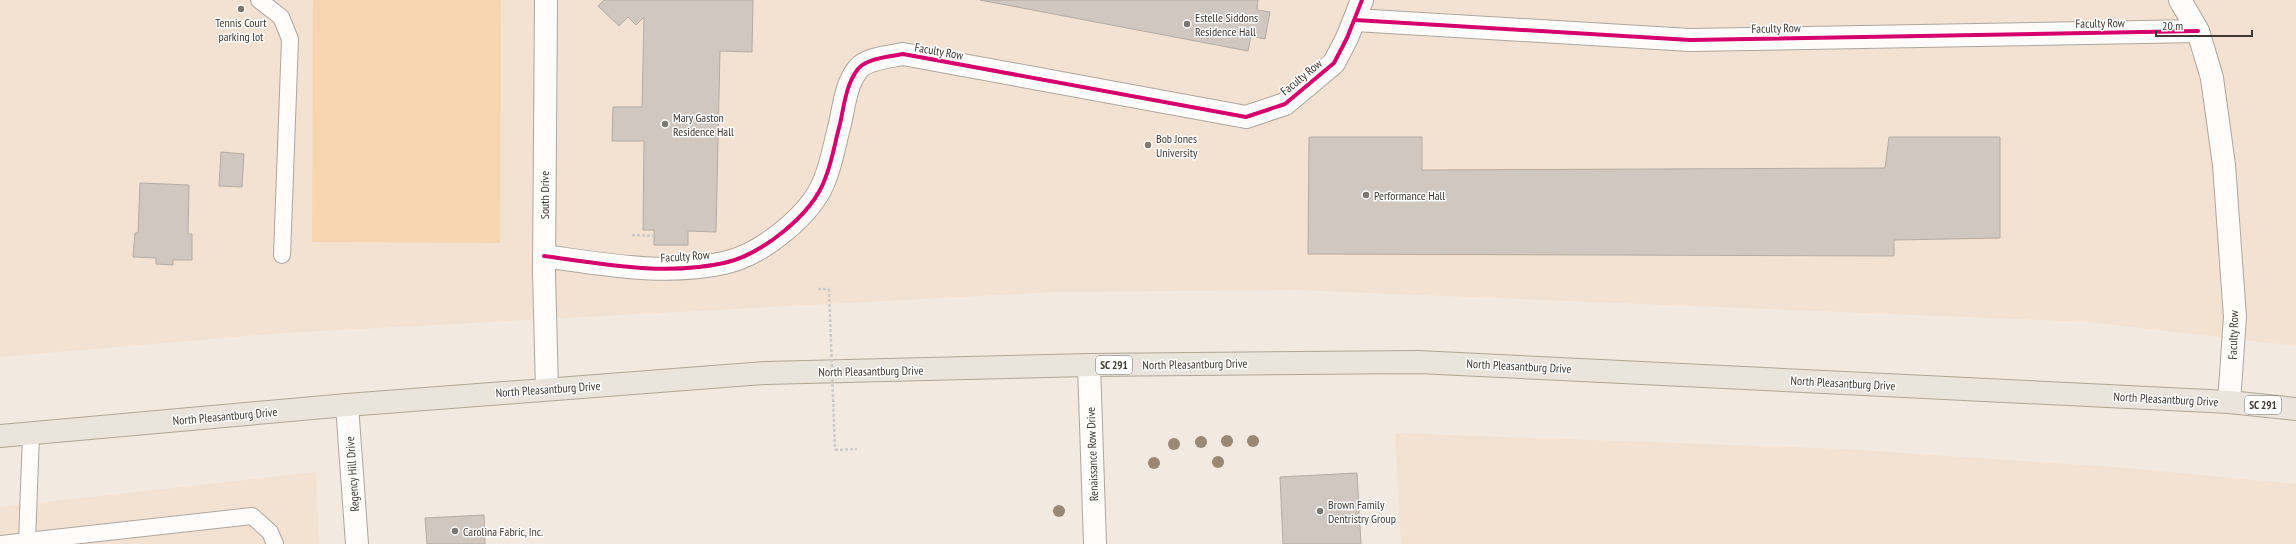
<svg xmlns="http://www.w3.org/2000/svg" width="2296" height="544" viewBox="0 0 2296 544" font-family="'PT Sans Narrow',sans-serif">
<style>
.built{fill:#f3e2d2}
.green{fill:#f7d5b0}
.building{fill:#cfc7c0;stroke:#b3aca5}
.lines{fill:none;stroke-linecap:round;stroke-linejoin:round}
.lane-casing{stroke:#ada69f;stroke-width:18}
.street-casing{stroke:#ada69f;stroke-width:24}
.primary-casing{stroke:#b2a596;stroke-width:24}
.path{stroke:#cecac8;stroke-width:2.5;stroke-dasharray:3 2;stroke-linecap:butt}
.lane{stroke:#fdfcfa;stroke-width:16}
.street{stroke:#fdfcfa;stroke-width:22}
.primary{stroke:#eae4dc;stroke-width:22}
.path-bridge{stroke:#cecac8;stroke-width:2.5;stroke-dasharray:3 2;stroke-linecap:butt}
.cycleway-casing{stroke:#fff;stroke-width:6}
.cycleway{stroke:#d6006c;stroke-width:4}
.tree{fill:#998874}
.poi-dot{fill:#7e7770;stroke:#fff;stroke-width:1.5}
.labels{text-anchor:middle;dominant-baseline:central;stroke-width:3;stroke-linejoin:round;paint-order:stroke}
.shield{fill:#fff;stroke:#797470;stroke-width:1}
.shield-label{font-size:11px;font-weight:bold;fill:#403933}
.poi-label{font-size:12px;fill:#403933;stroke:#fff;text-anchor:start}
.street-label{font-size:12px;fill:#403933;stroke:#fff}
</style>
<rect width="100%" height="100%" fill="#f2e9e0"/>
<path class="built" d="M0,0h2296v346l-208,-24 -792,-32 -240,2 -772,41 -284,24z
M1395,433l450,16 283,19 168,16v60h-895z
M316,472l3,72h-319v-37z"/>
<path class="green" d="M313,0h188l-1,243 -188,-1z"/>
<path class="building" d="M604,0h149l-1,52 -32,-1 -4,181 -28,-1v14h-34v-15h-11l1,-89h-32l1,-34h29l2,-90 -8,8 -8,-8 -9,9 -21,-20z
M980,0h278l-1,10 13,2 -5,27 -14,-3 -3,15z
M1309,137h113v33l463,-2 4,-31h111v101l-106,2v16l-586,-2z
M221,152l23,2 -2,33 -23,-1z
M140,183l49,2 -1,49h4v26h-19v5l-17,-1v-6l-23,-1 2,-24h3z
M1357,473l4,71h-78l-3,-67z
M484,515l1,29h-58l-2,-26z"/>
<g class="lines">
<g class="lane-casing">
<path id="lane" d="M259,0l22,17 9,22 -8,216
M2,544l25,-3 4,-107
M27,544v-3l225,-25 18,16 5,12"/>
</g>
<g class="street-casing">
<path id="street" d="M546,0l-2,273 3,116
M2180,0l18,31 14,47 12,87 11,152 -6,85
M1355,20l335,20 508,-9
M544,256c59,8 120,20 180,7 37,-8 88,-48 101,-84 7,-17 10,-37 15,-55 4,-18 6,-40 18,-55 9,-11 31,-12 45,-15l343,63 39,-13 49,-41 13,-25 15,-38
M1089,365l6,179
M347,405l10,139"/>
</g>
<g class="primary-casing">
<path id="primary" d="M0,436l347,-31 418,-32 324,-8 329,-3 811,40 67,7"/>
</g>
<path class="path" d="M632,235l22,1
M818,289h11
M835,450l22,-1"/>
<use href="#lane" class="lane"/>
<use href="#street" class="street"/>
<use href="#primary" class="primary"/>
<path class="path-bridge" d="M829,289l6,161"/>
<g class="cycleway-casing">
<path id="cycleway" d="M1355,20l335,20 508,-9
M544,256c59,8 120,20 180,7 37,-8 88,-48 101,-84 7,-17 10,-37 15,-55 4,-18 6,-40 18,-55 9,-11 31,-12 45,-15l343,63 39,-13 49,-41 13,-25 15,-38"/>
</g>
<use href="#cycleway" class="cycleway"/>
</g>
<g class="tree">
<circle cx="1227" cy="441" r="6"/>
<circle cx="1253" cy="441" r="6"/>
<circle cx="1201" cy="442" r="6"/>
<circle cx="1174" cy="444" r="6"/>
<circle cx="1218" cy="462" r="6"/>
<circle cx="1154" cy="463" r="6"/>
<circle cx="1059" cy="511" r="6"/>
</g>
<g class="poi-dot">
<circle cx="241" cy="9" r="4"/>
<circle cx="1187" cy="24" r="4"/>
<circle cx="665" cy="124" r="4"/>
<circle cx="1148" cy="145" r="4"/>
<circle cx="1366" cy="195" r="4"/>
<circle cx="1320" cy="511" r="4"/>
<circle cx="455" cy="531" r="4"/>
</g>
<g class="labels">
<g class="shield">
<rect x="1096" y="356" width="36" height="18" rx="3"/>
<rect x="2245" y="396" width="36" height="18" rx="3"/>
</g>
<g class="shield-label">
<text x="1114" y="365">SC 291</text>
<text x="2263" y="405">SC 291</text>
</g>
<g class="poi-label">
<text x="1195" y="17">Estelle Siddons<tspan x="1195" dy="14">Residence Hall</tspan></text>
<text x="241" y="22" text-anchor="middle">Tennis Court<tspan x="241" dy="14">parking lot</tspan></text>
<text x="673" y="117">Mary Gaston<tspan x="673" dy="14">Residence Hall</tspan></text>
<text x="1156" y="138">Bob Jones<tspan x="1156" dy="14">University</tspan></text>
<text x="1374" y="195">Performance Hall</text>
<text x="1328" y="504">Brown Family<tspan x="1328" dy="14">Dentristry Group</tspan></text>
<text x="463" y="531">Carolina Fabric, Inc.</text>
</g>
<g class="street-label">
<text transform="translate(2100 23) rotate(-1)">Faculty Row</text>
<text transform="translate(1776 28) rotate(-1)">Faculty Row</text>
<text transform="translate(939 51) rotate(10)">Faculty Row</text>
<text transform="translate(1301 77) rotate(-39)">Faculty Row</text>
<text transform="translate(544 195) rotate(-90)">South Drive</text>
<text transform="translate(685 256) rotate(-4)">Faculty Row</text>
<text transform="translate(2233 335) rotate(-88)">Faculty Row</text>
<text transform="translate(1195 364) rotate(-1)">North Pleasantburg Drive</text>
<text transform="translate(1519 366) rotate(3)">North Pleasantburg Drive</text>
<text transform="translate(871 371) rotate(-1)">North Pleasantburg Drive</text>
<text transform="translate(1843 383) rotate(3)">North Pleasantburg Drive</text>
<text transform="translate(548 389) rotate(-4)">North Pleasantburg Drive</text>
<text transform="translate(2166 399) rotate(3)">North Pleasantburg Drive</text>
<text transform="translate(225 416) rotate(-5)">North Pleasantburg Drive</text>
<text transform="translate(1092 454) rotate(-92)">Renaissance Row Drive</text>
<text transform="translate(352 474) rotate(-94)">Regency Hill Drive</text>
</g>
</g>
<path d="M2156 30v6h96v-6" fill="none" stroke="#403933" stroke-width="2"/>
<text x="2162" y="30" font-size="12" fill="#403933" stroke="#ffffff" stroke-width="3" paint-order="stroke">20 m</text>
</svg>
